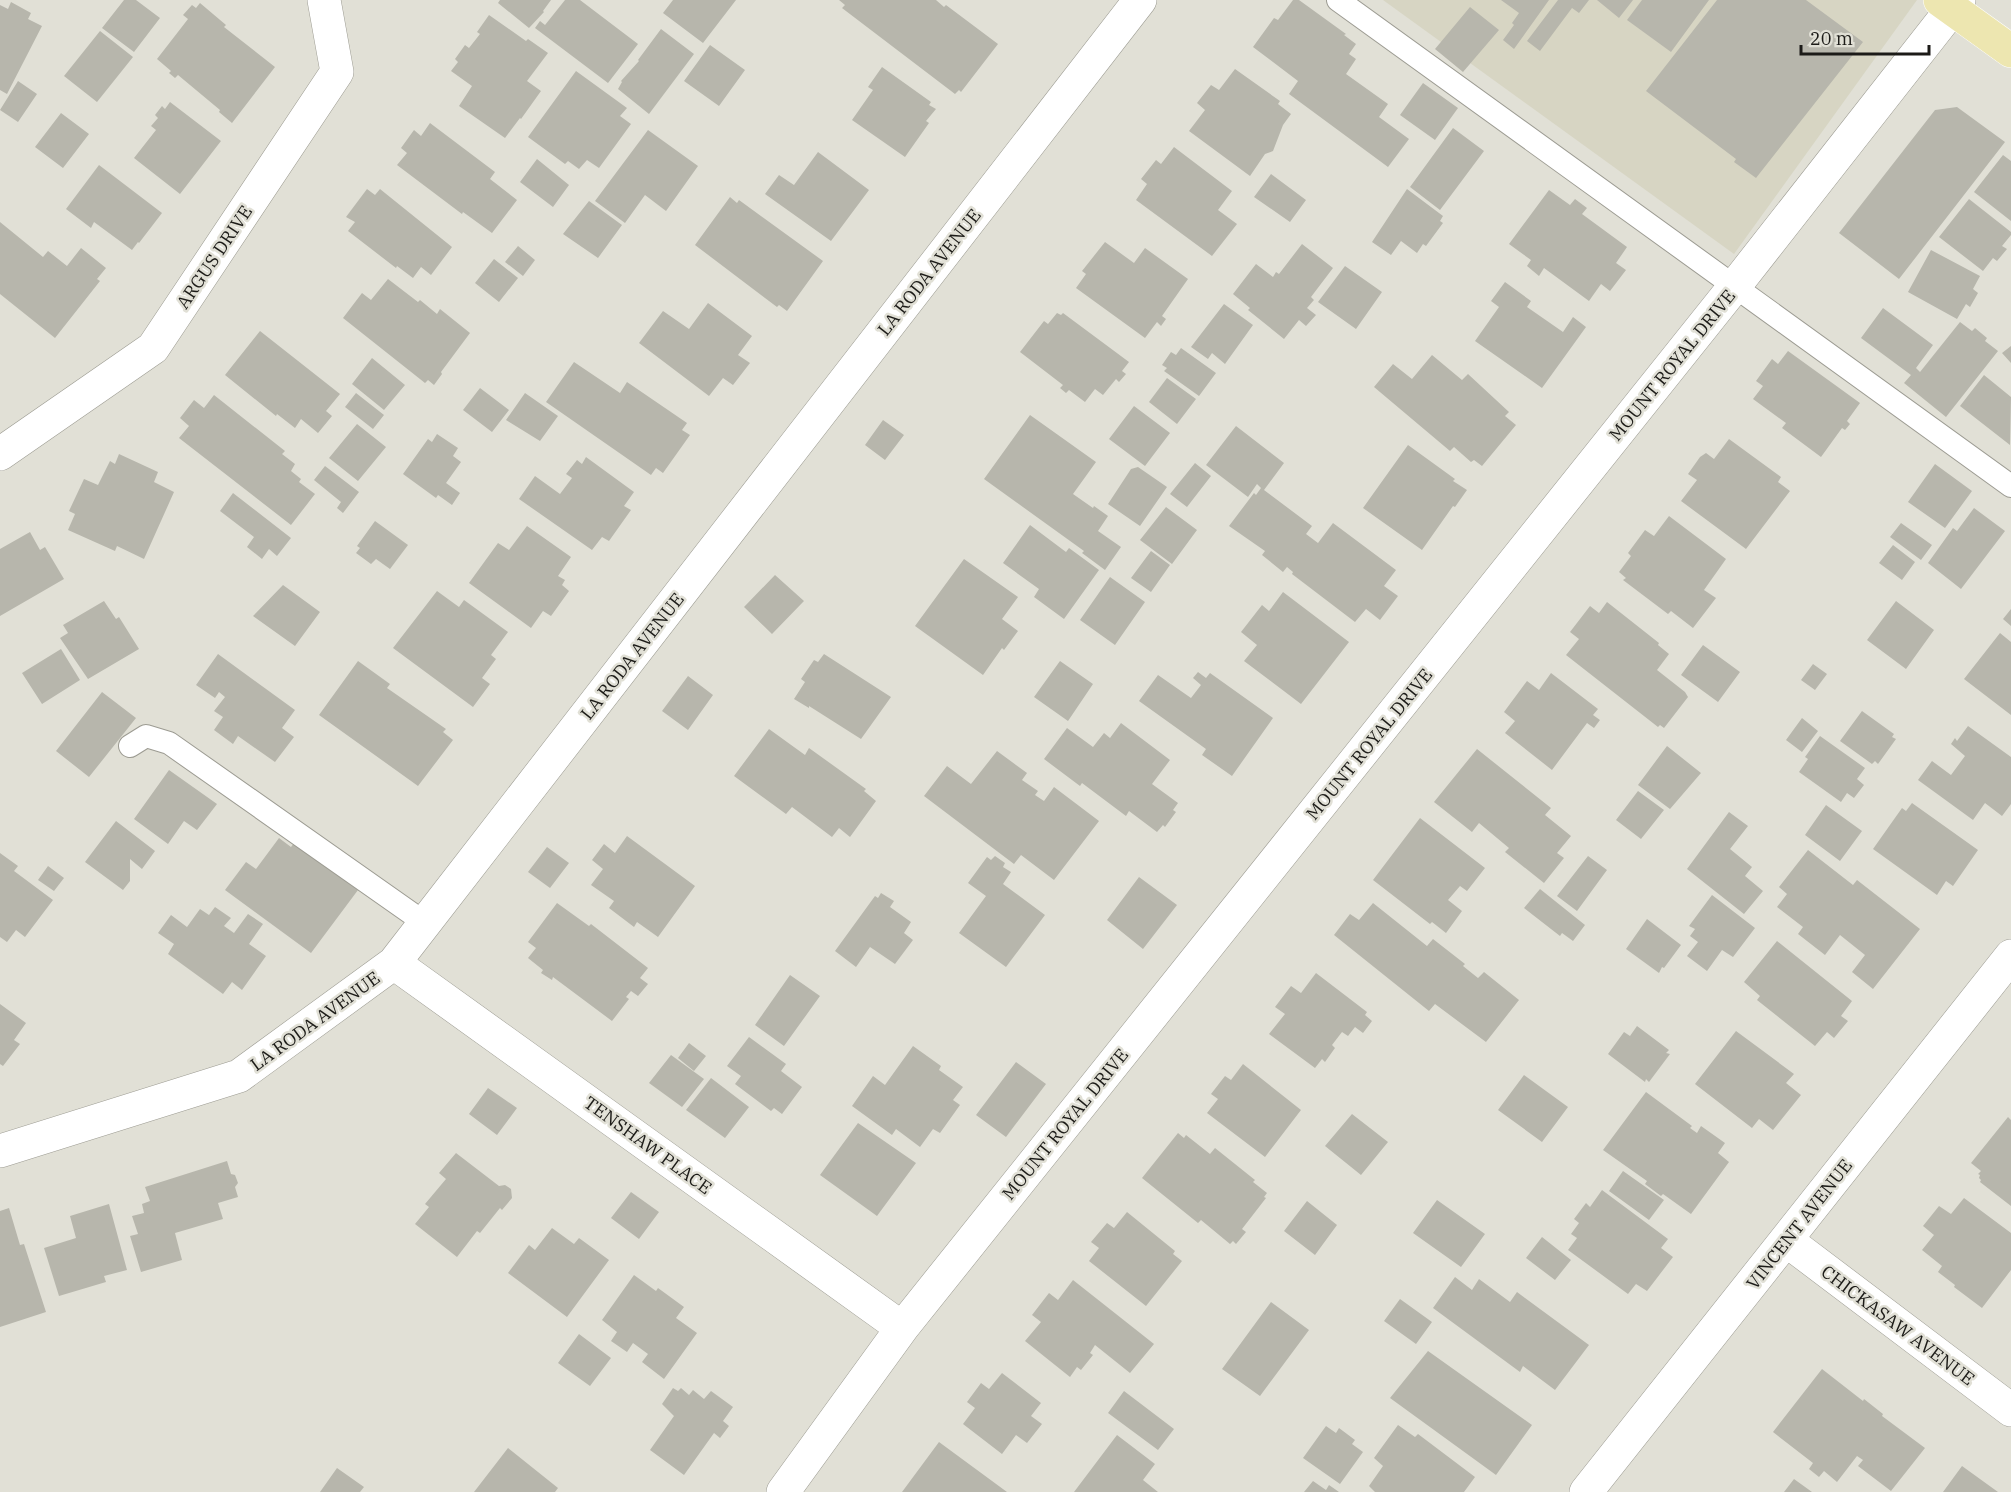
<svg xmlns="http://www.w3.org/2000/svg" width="2011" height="1492" viewBox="0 0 2011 1492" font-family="'IBM Plex Serif',serif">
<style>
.built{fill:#d7d5c3}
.building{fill:#b7b6ac}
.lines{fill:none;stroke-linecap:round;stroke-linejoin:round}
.lane-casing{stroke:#9c9b92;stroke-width:24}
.street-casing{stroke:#9c9b92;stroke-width:34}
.primary-casing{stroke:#fff;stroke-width:34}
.lane{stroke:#fff;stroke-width:22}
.street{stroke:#fff;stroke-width:33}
.primary{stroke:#ede6b0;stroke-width:33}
.labels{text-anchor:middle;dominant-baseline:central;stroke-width:5;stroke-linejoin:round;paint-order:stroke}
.street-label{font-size:18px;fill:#1c1b18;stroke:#e1e0d6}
</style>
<rect width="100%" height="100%" fill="#e1e0d6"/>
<path class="built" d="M1383,0h534l-183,254z"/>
<path class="building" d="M124,0h12l24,18 -26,34 -32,-24z
M500,0h51l-8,11 1,1 -15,16 -31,-25z
M565,0h15l58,44 -30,39 -73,-55 5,-7 5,4z
M673,0h63l-33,43 -40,-30z
M839,0h97l8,7 2,-2 52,39 -37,48 -2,-2 -4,4 -113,-86 3,-3z
M1293,0h6l47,34 -2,1 12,9 -7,10 7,5 -10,15 42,30 -9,13 30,22 -21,28 -99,-73 9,-13 -45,-34 21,-29 4,2z
M1501,0h48l-35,49 -11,-9 11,-15 -2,-2 7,-10z
M1558,0h31l-10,13 -7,-5 -32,43 -13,-10z
M1597,0h36l-14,18z
M1642,0h67l-38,52 -44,-32z
M1717,0h89l57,42 -107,136 -22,-16 2,-3 -90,-68z
M11,2l20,11 -3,6 14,7 -35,68 -7,-4v-85l8,4z
M200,3l26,22 -2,2 51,40 -43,56 -13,-11 1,-2 -42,-35 -3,3 -6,-5 2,-2 -14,-12 31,-40 -5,-4 9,-10 4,3z
M1470,7l29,23 -36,42 -28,-23z
M489,15l37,26 2,-2 20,14 -21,28 14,10 -20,28 -1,-1 -15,20 -46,-32 13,-20 -21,-15 7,-9 -3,-3 10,-14 4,3 11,-14 -3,-2z
M661,29l33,25 -45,60 -31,-25 4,-7 -1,-1 18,-20 -1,-1z
M100,31l33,26 -36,45 -33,-26z
M710,45l35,25 -26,36 -35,-25z
M882,67l49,35 -2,3 7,4 -10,12 3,2 -24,34 -53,-37 21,-30 -5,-3z
M1235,69l45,32 -2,3 13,10 -8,11 -10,26 -8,3 -15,22 -61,-45 16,-21 -8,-7 14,-18 8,5z
M576,71l51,37 -7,8 11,8 -32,44 -12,-8 -8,9 -11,-8 -3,3 -37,-27z
M18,81l19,13 -19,28 -18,-12z
M1423,83l35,25 -23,32 -35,-25z
M170,102l51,39 -41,53 -46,-36 22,-28 -5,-4 7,-8 -3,-3 7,-9 3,3z
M1957,107l48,35 -106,137 -60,-46 96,-123z
M61,113l28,21 -26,34 -28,-21z
M430,123l65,49 -5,7 27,21 -25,33 -29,-21 -1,2 -65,-49 10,-12 -6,-5 13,-18 7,6z
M1453,128l31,23 -44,59 -30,-23z
M648,130l50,36 -32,45 -21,-16 -20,28 -30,-22z
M1174,147l58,44 -14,19 19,14 -25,32 -76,-56 11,-16 -6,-5 15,-19 5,4z
M818,152l51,38 -38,51 -66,-47 14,-19 15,10z
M2003,155l8,6v60l-37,-29z
M537,159l32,26 -16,22 -33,-25z
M99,165l63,48 -23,30 -1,-1 -6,8 -38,-28 -3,6 -25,-19z
M1271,174l35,26 -16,22 -36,-25z
M367,189l8,6 5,-6 72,58 -21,28 -10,-8 -8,11 -16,-12 -1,2 -48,-37 7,-9 -9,-5z
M1407,189l36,27 -3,5 3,2 -17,23 -3,-2 -6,9 -16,-12 -10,14 -19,-13z
M1549,190l21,15 5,-6 12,9 -5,6 45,33 -11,16 10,7 -16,21 -9,-7 -12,17 -45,-33 -5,8 -12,-10 4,-6 -22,-16z
M730,197l7,6 2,-3 84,61 -36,50 -8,-6 -2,2 -82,-62z
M1969,199l42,33v3l-9,11 5,3 -10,12 -4,-3 -10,13 -44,-34z
M589,201l33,24 -24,33 -35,-24z
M0,222l43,35 5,-6 19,15 14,-18 25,20 -9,11 3,2 -45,57 -55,-44z
M1105,242l29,21 11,-15 43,31 -26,37 4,3 -5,7 -4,-4 -12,16 -69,-50 10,-14 -4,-3z
M1302,244l31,24 -22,29 3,3 -7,8 9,7 -10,11 -7,-6 -15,19 -36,-29 2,-2 -17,-14 23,-30 17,13 3,-5 3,2z
M518,246l17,14 -12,16 -18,-14z
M1931,250l49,26 -7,13 5,4 -8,14 -4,-3 -9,15 -49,-27z
M494,259l24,19 -19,24 -24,-19z
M1345,266l37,26 -26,37 -38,-27z
M388,279l30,23 2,-2 17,14 3,-5 30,24 -29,39 1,2 -8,11 -6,-5 -3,3 -82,-65 19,-25 9,7z
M1505,282l26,19 -4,6 36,25 10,-15 13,10 -44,61 -67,-47 24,-34 -8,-6z
M708,303l44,33 -14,19 12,8 -17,22 -10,-7 -14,18 -70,-53 24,-32 26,18z
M1224,304l29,21 -28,39 -13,-11 -4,6 -17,-12z
M1883,308l50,37 -17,23 4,4 40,-50 12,9 3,-3 12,10 -2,3 13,10 -52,66 -42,-34 7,-8 -50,-37z
M1057,313l4,2 2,-2 66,49 -7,9 4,3 -7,8 -3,-3 -13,16 -8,-6 -10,13 -16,-12 -3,3 -6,-5 3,-3 -43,-33 24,-31 4,3z
M260,331l80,63 -14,17 6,5 -14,17 -17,-14 -6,9 -18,-14 -1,2 -51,-41z
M2011,346v17l-9,-10z
M1181,348l35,25 -17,23 -35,-25 3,-3 -5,-3 9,-13 5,3z
M1788,351l72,52 -13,18 3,3 -5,6 -3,-2 -21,29 -39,-29 4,-5 -33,-24 10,-13 -7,-5 16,-22 6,5z
M1432,355l30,25 6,-6 41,38 -4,4 11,9 -34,41 -8,-6 -3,2 -17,-15 -4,4 -76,-64 19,-23 19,15z
M372,358l33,27 -21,25 -32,-26z
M574,362l46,31 7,-11 60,41 -5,7 8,5 -27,38 -7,-5 -5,7 -105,-73z
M1984,375l27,22 -1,48 -50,-39z
M1167,378l29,21 -19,25 -28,-22z
M480,388l29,22 -17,22 -29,-22z
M356,393l28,22 -11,14 -28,-22z
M525,393l33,23 -18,25 -34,-21z
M214,395l71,56 -3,3 13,10 -4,7 10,8 -2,3 16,12 -24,31 -112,-87 10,-12 -9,-8 14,-18 10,8z
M1134,406l36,27 -25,33 -36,-27z
M1030,415l66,47 -23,32 20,14 1,-2 14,10 -10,15 23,16 -16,23 -23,-17 2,-2 -100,-72z
M883,420l21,15 -19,25 -20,-15z
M357,424l29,23 -28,34 -29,-23z
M1236,426l48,37 -20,27 48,36 -6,8 12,9 15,-20 63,47 -12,16 14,10 -18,24 -14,-11 -11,13 -63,-48 1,-2 -6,-5 -4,5 -21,-17 3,-4 -36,-25 25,-33 2,2 5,-7 -4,-4 -9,13 -42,-32z
M437,434l21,14 -5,8 8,6 -15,21 14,10 -8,12 -14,-10 -2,3 -33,-24 25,-35 4,3z
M1729,439l52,38 -3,5 12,9 -44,58 -65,-48 16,-21 -9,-6 12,-17 6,-4 8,6z
M1408,445l47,34 -2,2 14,9 -12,17 -2,-1 -31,44 -59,-42z
M119,454l39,18 -4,10 20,10 -30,67 -27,-13 -2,5 -47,-21 7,-16 -6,-3 15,-32 14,6 12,-24 5,3z
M586,457l48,35 -10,14 7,4 -22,31 -7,-4 -10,13 -73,-51 16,-23 25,18 12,-16 -6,-4 11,-14 5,4z
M1195,463l16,13 -24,31 -17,-13z
M1935,464l37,27 -27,37 -37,-26z
M325,466l34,26 -16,21 -6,-5 4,-6 -27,-22z
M1138,467l29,20 -27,39 -32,-22 23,-35z
M233,493l58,45 -14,18 -8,-7 -7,10 -15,-12 7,-10 -34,-26z
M1166,507l31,23 -25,34 -32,-24z
M1974,508l31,23 -44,58 -33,-26 25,-35 4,3z
M1669,516l57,43 -22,31 12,8 -23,30 -22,-17 -3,3 -45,-34 3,-2 -7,-6 12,-16 -3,-3 17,-23 9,6z
M375,521l33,24 -18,24 -14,-10 -5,5 -15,-11 4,-5 -3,-2z
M1901,523l31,22 -11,15 -31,-23z
M1030,525l36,27 3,-4 30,22 -35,49 -30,-22 5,-8 -36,-26z
M527,526l44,31 -13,19 7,4 -3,5 7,6 -18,25 -8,-5 -12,17 -62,-45 29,-40 11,7z
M30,532l10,18 5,-3 19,32 -64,37v-67z
M1893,545l22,17 -13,18 -23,-17z
M1151,551l19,14 -19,27 -20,-14z
M964,559l54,38 -16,22 16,12 -14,19 -2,-2 -19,27 -68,-49z
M775,575l29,26 -32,33 -28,-27z
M1110,577l35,25 -30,43 -35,-25z
M283,585l37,27 -25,34 -42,-30z
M437,591l22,16 5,-7 44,32 -17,23 5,4 -14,19 8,6 -17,23 -80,-59z
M1283,592l66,50 -48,62 -57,-43 13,-16 -16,-13 21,-27 7,6z
M104,601l12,18 3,-2 20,32 -51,30 -28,-41 8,-5 -5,-8z
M1896,601l38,29 -28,39 -39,-29z
M1607,602l52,41 -1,2 11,9 -12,16 28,22 3,5 -24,31 -4,-3 -2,2 -92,-72 13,-16 -9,-7 20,-26 9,7z
M2011,609v17l-8,-7z
M2000,633l11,9v73l-47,-36z
M1703,645l37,27 -22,30 -37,-27z
M61,649l19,31 -38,24 -20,-31z
M218,654l77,56 -13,18 12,9 -19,25 -37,-26 -5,8 -19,-14 9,-13 -9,-6 11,-14 -6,-5 -4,6 -19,-13z
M824,654l67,43 -30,42 -52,-33v2l-15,-9 11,-17 -4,-3 13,-19 4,2z
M358,661l32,23 -3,4 59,41 -3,3 10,8 -35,46 -99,-71z
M1060,661l33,23 -25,37 -34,-24z
M1813,664l14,10 -12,16 -14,-10z
M1198,672l8,6 4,-5 63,45 -41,58 -30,-21 4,-6 -67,-48 19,-26 33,23 10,-13 -8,-7z
M1551,673l47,36 -5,6 7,5 -6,8 -7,-5 -35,47 -47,-37 10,-12 -11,-9 23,-31 12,9z
M688,676l25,19 -25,35 -26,-19z
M102,692l34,26 -47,59 -33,-26z
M1862,711l32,23 -2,3 4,2 -18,25 -3,-3 -3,3 -32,-23z
M1802,718l16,13 -16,21 -16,-12z
M1121,723l49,37 -18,24 26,19 -5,7 3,2 -11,15 -2,-2 -6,7 -28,-21 -3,5 -44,-33 -2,3 -36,-27 23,-31 26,19 11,-14 6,5z
M1968,726l43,31v47l-9,12 -17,-13 -12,17 -55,-40 14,-19 19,14 14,-19 -14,-12 4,-6 2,3z
M769,729l36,26 4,-7 57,41 -2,2 12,10 -26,36 -11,-9 -7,9 -40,-30 -6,7 -52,-38z
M1820,736l45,32 -8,11 7,6 -10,13 -7,-5 -6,9 -42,-30 9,-13 -3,-2z
M1667,746l34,27 -31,36 -32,-24z
M1477,749l74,59 -6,7 26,21 -14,17 7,5 -20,25 -39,-31 4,-4 -30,-25 -7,9 -38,-30z
M997,751l30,22 -5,7 16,11 -3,4 9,6 10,-14 45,34 -45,59 -33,-25 -7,9 -90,-68 23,-30 24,18z
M169,770l48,34 -20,26 -13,-9 -16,23 -34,-25z
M1638,791l26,19 -23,29 -25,-19z
M1912,803l66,47 -25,36 -7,-5 -9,14 -64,-46 29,-41 4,3z
M1826,805l36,26 -22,30 -35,-26z
M1729,812l19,14 -18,23 22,18 -7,9 18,15 -19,23 -57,-45z
M1420,818l65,50 -18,23 -7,-5 -12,14 14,11 -16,22 -14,-11 -2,2 -57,-44z
M116,821l39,30 -13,18 -12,-10v22l-7,9 -38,-28z
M627,836l68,50 -37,51 -21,-15 -3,5 -25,-19 5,-7 -23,-16 12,-16 -11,-9 12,-16 11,9z
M279,838l12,9 3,-4 64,47 -47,63 -86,-63 21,-28 10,7z
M547,847l22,16 -19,25 -22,-16z
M1808,850l45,35 4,-5 63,49 -47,60 -21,-17 13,-17 -25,-20 -15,20 -27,-21 5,-7 -26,-20 10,-13 -8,-7z
M0,853l18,13 -4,5 39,29 -28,37 -9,-7 -9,12 -7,-5z
M995,856l10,7 -2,4 8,5 -8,12 42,31 -39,52 -47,-34 27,-37 -18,-13 19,-26 4,3z
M1588,856l19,14 -30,41 -20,-15z
M48,866l16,12 -10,13 -16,-11z
M1139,877l38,28 -34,44 -36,-29z
M1540,889l45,36 -12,16 -11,-8 -2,3 -36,-28z
M881,893l13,8 -4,6 21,15 -7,11 9,7 -18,24 -25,-17 -14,20 -21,-16 40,-55 3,2z
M1712,895l43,33 -22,29 -11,-7 -15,21 -20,-15 11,-14 -8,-6 5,-7 -6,-3z
M557,903l32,23 2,-2 57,44 -8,10 8,6 -10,12 -7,-5 -5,6 3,2 -17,22 -59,-44 -1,3 -11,-7 2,-3 -15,-12 8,-10 -8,-6z
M1373,903l54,43 6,-7 32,25 -2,2 15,12 6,-6 35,28 -33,42 -51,-38 -6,7 -95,-76 16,-21 9,6z
M215,907l16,11 -7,8 10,7 14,-19 15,10 -14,20 17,12 -24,34 -10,-8 -9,12 -55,-40 6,-10 -16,-11 13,-18 16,12 13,-18 9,6z
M1647,919l34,26 -17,23 -2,-1 -3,6 -33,-24z
M1777,941l75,60 -11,15 7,5 -14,17 -7,-6 -12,14 -58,-46 3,-4 -16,-14z
M1316,973l51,39 -2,3 7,6 -9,12 -8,-6 -7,9 -6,-4 -10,13 3,3 -10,14 -3,-3 -7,9 -46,-34 16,-20 -10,-7 16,-21 10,7z
M790,975l30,21 -36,50 -29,-21z
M0,1004l26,19 -12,17 6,4 -17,22 -3,-2z
M1637,1026l32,24 -3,3 4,1 -21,28 -3,-3 -1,3 -37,-28 16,-22 6,4z
M1736,1031l58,43 -8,9 15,12 -28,35 -14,-11 -7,9 -57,-44z
M749,1037l37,27 -5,7 21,16 -20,27 -8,-6 -3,3 -36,-27 6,-8 -14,-10z
M689,1043l17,13 -12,15 -16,-13z
M913,1046l28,20 -2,4 24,17 -10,13 7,5 -20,28 -7,-4 -13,18 -24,-18 -4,6 -40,-29 21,-30 12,9z
M671,1055l33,24 -22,28 -33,-24z
M1016,1062l30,22 -40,53 -30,-22z
M1243,1064l58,46 -36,47 -58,-44 11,-14 -7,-5 14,-18 6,4z
M1524,1075l44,32 -26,35 -44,-32z
M711,1078l38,29 -24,31 -39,-28z
M488,1088l29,20 -20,27 -28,-21z
M1646,1092l46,34 -2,2 7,5 4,-7 24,17 -7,10 11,9 -38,52 -28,-20 -2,2 -16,-12 2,-3 -44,-31z
M1352,1114l36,28 -27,33 -36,-29z
M2008,1117l3,3v86l-31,-24 1,-2 -2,-2 1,-3 -2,-1 3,-3 -10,-8z
M858,1123l58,40 -39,53 -57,-41z
M1178,1133l6,5 2,-3 24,19 5,-6 40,32 -2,2 14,11 -3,4 2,1 -24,31 4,3 -10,12 -3,-3 -3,3 -29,-24 -3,3 -56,-45z
M456,1153l43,33 6,-1 6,4 1,9 -10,12 -2,-2 -20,25 -3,-2 -20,26 -42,-33 14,-17 -4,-3 21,-25 -7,-6z
M227,1161l4,13 4,1 3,8 -3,4 3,10 -20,6 5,16 -48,14 7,27 -41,12 -11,-36 8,-2 -6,-18 12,-3 -2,-9 8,-3 -5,-14z
M1623,1171l41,29 -15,20 -40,-29z
M1602,1190l66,49 -7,9 12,9 -26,34 -11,-7 -8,10 -60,-44 9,-12 -6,-4 8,-11 -5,-4 12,-16 4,4z
M631,1192l28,20 -20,27 -28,-21z
M1964,1198l47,35v37l-29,38 -28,-21 1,-2 -17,-13 4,-6 -20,-16 12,-15 -11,-9 16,-20 12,8z
M1437,1200l48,34 -24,33 -48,-34z
M1307,1201l30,24 -22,30 -31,-24z
M109,1204l18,66 -23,6 2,6 -47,14 -15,-48 32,-10 -6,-22z
M9,1208l11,37 4,-1 22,68 -46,15v-116z
M1127,1212l48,39 -2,3 9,7 -36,45 -57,-45 10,-13 -8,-6 16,-19 7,5z
M552,1228l22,16 5,-6 30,22 -42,57 -59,-44 21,-28 6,5z
M1542,1237l29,23 -16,20 -29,-22z
M634,1275l22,16 2,-3 26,19 -8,11 21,15 -33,46 -22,-17 6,-8 -15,-11 -6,9 -16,-11 6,-9 -15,-12z
M1455,1277l17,13 7,-11 31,23 7,-10 72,53 -34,45 -32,-24 -3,6 -87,-64z
M1073,1280l81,64 -24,29 -35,-28 -5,8 3,2 -12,15 -4,-3 -7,10 -45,-36 16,-19 -9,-7 17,-22 9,7z
M1400,1299l32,23 -16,22 -32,-23z
M1271,1302l38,28 -49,66 -38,-27z
M579,1334l32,24 -21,28 -32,-23z
M1428,1351l104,74 -36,50 -106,-77z
M1822,1369l41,32 1,-2 19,15 -1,2 43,32 -34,43 -33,-25 5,-6 -6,-4 -20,26 -13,-11 -5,6 -10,-8 4,-6 -40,-31z
M1002,1373l39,30 -10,13 11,8 -15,19 -11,-8 -14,19 -39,-30 12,-16 -8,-6 14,-19 8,6z
M673,1388l5,3 3,-3 8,7 4,-5 11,9 7,-8 22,16 -10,14 6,5 -9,12 -6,-5 -30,42 -34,-25 24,-34 -12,-12z
M1124,1391l50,38 -16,21 -50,-37z
M1398,1425l17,12 3,-3 57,43 -11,15h-89l-6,-6 14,-20 -9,-8z
M1326,1426l10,7 3,-5 16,12 -3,4 11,8 -23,32 -37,-26z
M1117,1435l38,29 -12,16 15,12h-84z
M939,1442l68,50h-105z
M508,1448l50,40 -3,4h-81z
M1962,1466l36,26h-55z
M337,1468l27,19 -4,5h-40z
M1794,1479l18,13h-28z
M1313,1481l13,9 3,-5 10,7h-35z"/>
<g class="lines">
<g class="lane-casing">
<path id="lane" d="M1338,0l673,486
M130,746l16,-10 23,7 256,180"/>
</g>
<g class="street-casing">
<path id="street" d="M0,454l153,-106 184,-276 -13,-72
M394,963l508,365
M0,1151l239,-75 155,-113 746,-963
M1786,1240l225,170
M783,1492l119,-164 832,-1041 225,-287
M1586,1492l425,-536"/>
</g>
<g class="primary-casing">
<path id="primary" d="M1940,0l71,51"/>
</g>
<use href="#lane" class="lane"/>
<use href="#street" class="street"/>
<use href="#primary" class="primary"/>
</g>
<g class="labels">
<g class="street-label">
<text transform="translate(214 257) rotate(-56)">ARGUS DRIVE</text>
<text transform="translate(929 272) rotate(-52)">LA RODA AVENUE</text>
<text transform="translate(1672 365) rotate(-51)">MOUNT ROYAL DRIVE</text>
<text transform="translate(632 656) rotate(-52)">LA RODA AVENUE</text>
<text transform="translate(1369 744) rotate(-51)">MOUNT ROYAL DRIVE</text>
<text transform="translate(315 1021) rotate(-36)">LA RODA AVENUE</text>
<text transform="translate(1065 1124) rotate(-51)">MOUNT ROYAL DRIVE</text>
<text transform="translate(648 1145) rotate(36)">TENSHAW PLACE</text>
<text transform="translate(1799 1224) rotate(-52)">VINCENT AVENUE</text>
<text transform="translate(1898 1325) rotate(37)">CHICKASAW AVENUE</text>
</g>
</g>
<path d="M1801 45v9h128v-9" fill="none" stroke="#1c1b18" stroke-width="3"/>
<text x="1810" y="45" font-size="18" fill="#1c1b18" stroke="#e1e0d6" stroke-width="4.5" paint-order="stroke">20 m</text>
</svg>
